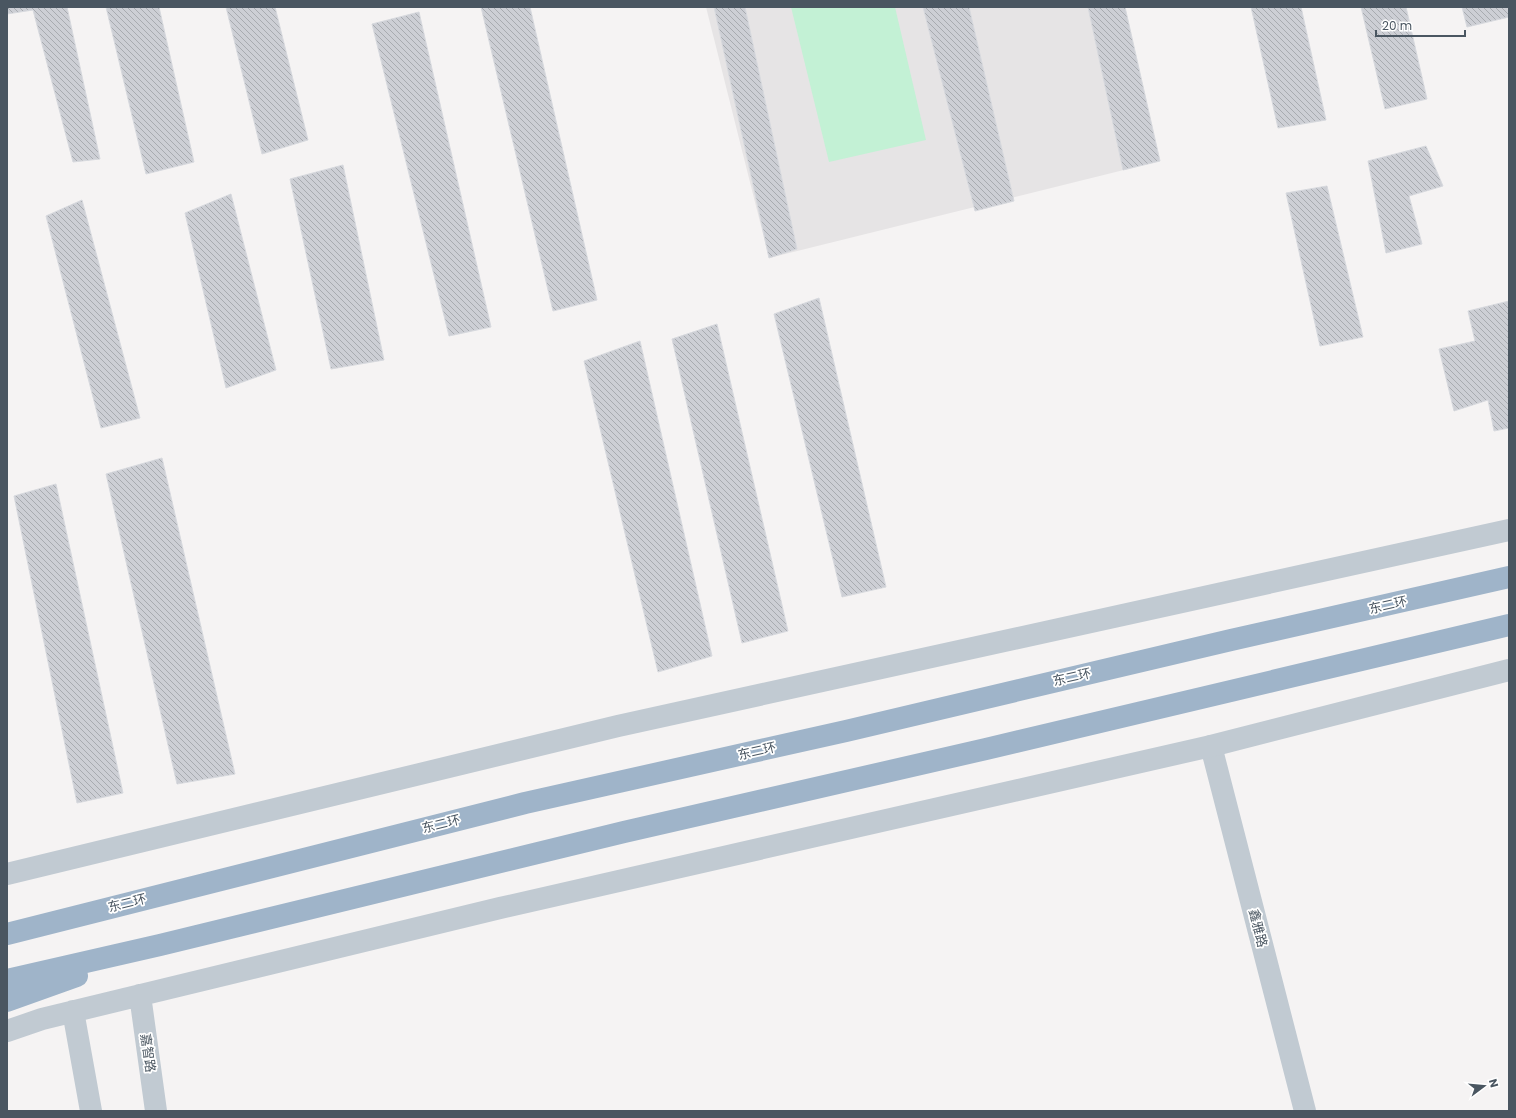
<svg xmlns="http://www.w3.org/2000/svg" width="1516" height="1118" viewBox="0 0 1516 1118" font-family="Poppins,'Noto Sans SC',sans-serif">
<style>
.education{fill:#e6e4e5}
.garden{fill:#c3f1d5}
.building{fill:url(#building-back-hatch);stroke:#d7d9de}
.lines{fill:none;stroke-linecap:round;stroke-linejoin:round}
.minor{stroke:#c1cad2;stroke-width:22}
.tertiary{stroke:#c1cad2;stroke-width:22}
.trunk{stroke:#9fb4c9;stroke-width:22}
.labels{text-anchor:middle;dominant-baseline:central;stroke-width:3.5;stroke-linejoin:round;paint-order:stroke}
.street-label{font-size:13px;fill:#4a5661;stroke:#fff}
</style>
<defs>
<pattern id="building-back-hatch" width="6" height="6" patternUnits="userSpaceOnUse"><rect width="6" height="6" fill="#cdcfd5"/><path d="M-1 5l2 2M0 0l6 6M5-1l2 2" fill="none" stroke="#a8abb0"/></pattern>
</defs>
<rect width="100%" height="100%" fill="#f5f3f3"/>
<path class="education" d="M706,7h419l35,154 -391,97z"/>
<path class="garden" d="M791,7h104l31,133 -97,22z"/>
<path class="building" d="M7,7h60l33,152 -27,3 -40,-152 -26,4z
M106,7h53l35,155 -48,12z
M226,7h49l33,133 -46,14z
M481,7h49l67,293 -44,11z
M714,7h31l52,242 -28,9z
M923,7h46l45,194 -39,10z
M1088,7h37l35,154 -37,9z
M1251,7h50l25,113 -48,8z
M1361,7h45l21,92 -42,10z
M1462,7h46l1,10 -42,10z
M419,12l72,315 -42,9 -77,-312z
M1426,146l17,40 -34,10 13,48 -36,9 -18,-92z
M343,165l41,195 -53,9 -41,-190z
M1327,186l36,151 -43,9 -34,-153z
M231,194l45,176 -50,18 -41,-175z
M82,200l58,218 -39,10 -55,-212z
M819,298l67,289 -44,10 -68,-283z
M1509,301v127l-15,3 -6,-31 -34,11 -15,-62 36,-8 -7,-30z
M717,324l71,307 -46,12 -70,-304z
M640,341l72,315 -54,16 -74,-311z
M162,458l73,316 -58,10 -71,-310z
M56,484l67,309 -46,10 -63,-307z"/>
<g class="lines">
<path class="minor" d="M1211,746l94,365"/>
<path class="tertiary" d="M7,874l611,-148 891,-196
M140,995l16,116
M73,1011l18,100
M7,1031l35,-12 458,-111 711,-162 298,-76"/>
<path class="trunk" d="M7,934l518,-131 321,-72 385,-91 278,-63
M7,980l153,-35 464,-113 362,-83 523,-124
M7,1001l70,-25"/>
</g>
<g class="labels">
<g class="street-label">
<text transform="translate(1388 605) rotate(-13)">东二环</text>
<text transform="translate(1072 677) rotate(-13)">东二环</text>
<text transform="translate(757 751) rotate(-13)">东二环</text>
<text transform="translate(441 824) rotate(-14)">东二环</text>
<text transform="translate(127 903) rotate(-14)">东二环</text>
<text transform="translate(1258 928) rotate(76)">鑫雅路</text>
<text transform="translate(148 1053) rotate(82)">嘉智路</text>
</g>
</g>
<rect width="1516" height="1118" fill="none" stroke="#4a5661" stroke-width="16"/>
<g transform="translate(1484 1086) rotate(74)" stroke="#ffffff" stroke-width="3" paint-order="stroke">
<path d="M0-3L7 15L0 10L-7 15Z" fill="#4a5661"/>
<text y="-6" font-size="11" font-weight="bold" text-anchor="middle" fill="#4a5661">N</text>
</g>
<path d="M1376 30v6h89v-6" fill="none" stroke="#4a5661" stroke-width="2"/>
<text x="1382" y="30" font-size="12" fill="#4a5661" stroke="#ffffff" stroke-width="3" paint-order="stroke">20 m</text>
</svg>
